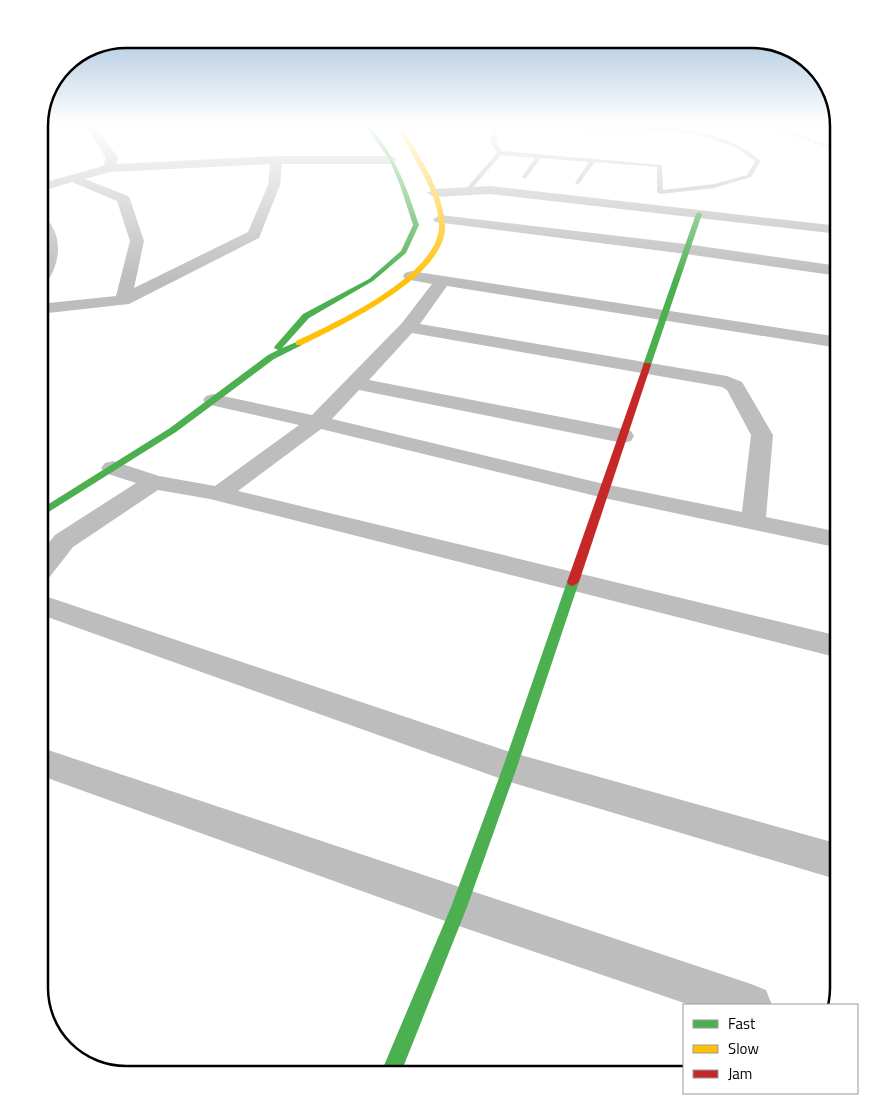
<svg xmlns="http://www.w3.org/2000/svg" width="878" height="1114" viewBox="0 0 878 1114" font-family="'Titillium Web',sans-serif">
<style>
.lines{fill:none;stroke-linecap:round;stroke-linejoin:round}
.lane{fill:#bdbdbd;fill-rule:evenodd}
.street{fill:#bdbdbd;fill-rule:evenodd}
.fast{fill:#4caf50;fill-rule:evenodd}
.slow{fill:#ffc107;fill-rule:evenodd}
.jam{fill:#c62828;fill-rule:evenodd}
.rail{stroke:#bdbdbd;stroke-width:2;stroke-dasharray:4 1 0.5 1;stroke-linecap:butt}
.rim{fill:none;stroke:#000;stroke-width:2.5}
</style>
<rect width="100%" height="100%" fill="#fff"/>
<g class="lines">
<path class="lane" d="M492,125c33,0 66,0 100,1 53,0 127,-4 169,35l-10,16 -37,11 -54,6 -3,-2v-25l-62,-5 -17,23 -3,-2 14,-21 -48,-4 -16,21 -3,-2 13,-19 -34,-3 -33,38h-4v-2l33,-38 -6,-9zM496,128l164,2 38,5 37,12 20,14 -8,14 -33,9 -51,6 -1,-25 -160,-14 -5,-7z"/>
<path class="street" d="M85,125h10l23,33 -2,6 160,-8h115l6,4 -6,4h-109l-2,21 -21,53 -130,66 -90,10v-10l77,-8 14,-55 -13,-40 -45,-19 -33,10v-8l64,-18 3,-8zM270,164l-2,21 -20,47 -114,56 10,-47 -14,-42 -2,-3 -43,-17 24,-7z
M488,125h10v1l-5,3 -4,-1z
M490,186l349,40v8l-349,-40 -56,3 -7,-4 7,-4z
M39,213c6,1 8,5 11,10 14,20 8,44 -5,62l-6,2v-20l4,-18 -4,-21z
M440,215l246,29 153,22v10l-153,-22 -251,-32 -2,-3z
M411,271l428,66v11l-392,-62 -27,38 307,52 15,6 31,53 -7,82 73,15v16l-235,-50 -283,-69 -83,62 601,145v22l-629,-159 -52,-9 -85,57 -25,32 -9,3v-27l16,-20 81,-52 -31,-10 -4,-5 4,-5 8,-2 46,15 56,10 84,-61 -93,-21 -3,-4 3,-4 7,-2 99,21 90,-92 30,-39 -27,-5 -2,-3 2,-3zM412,333l310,54 5,3 24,45 -9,77 -138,-28 -272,-65 27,-29 264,53 8,-2 3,-5 -3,-5 -8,-2 -254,-49z
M39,594l471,158 329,92v36l-329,-98 -471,-168z
M39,747l712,237 15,6 6,15h-82l-231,-79 -420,-151z"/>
<path class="fast" d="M364,125h4c27,29 39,63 51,100l-13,28 -33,28 -64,37 -27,30 17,-7h3v4l-28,14 -98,73 -137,86v-8l131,-82 98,-73 10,-5 -4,-2 1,-2 28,-32 66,-35 32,-28 12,-26 -13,-40 -11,-26z
M699,212l3,2 -51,151 -1,2h-6l-1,-2 53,-151z
M573,578l6,4 -62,185 -50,140 -67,168h-20l71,-168 52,-140 64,-185z"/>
<path class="slow" d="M397,125h4c17,30 42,65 44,100 3,51 -105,101 -143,120h-6v-4c39,-18 143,-66 143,-115 -1,-37 -28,-69 -42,-101z"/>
<path class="jam" d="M644,363h6l1,2 -72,217 -6,4 -4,-1 -2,-3z"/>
<path class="rail" d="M764,125l75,25"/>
</g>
<linearGradient id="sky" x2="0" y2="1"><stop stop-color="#95b6d6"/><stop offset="0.44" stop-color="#fff"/><stop offset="1" stop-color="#fff" stop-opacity="0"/></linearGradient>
<rect width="878" height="281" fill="url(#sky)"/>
<path d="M0 0H878V1114H0ZM126 48H752A78 78 0 0 1 830 126V988A78 78 0 0 1 752 1066H126A78 78 0 0 1 48 988V126A78 78 0 0 1 126 48Z" fill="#fff" fill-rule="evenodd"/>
<path class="rim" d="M126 48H752A78 78 0 0 1 830 126V988A78 78 0 0 1 752 1066H126A78 78 0 0 1 48 988V126A78 78 0 0 1 126 48Z"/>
<rect x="683" y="1004" width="175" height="90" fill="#ffffff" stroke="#999999"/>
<rect x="693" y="1020" width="25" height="8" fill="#4caf50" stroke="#999999"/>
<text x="728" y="1029" font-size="15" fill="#000000">Fast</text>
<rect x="693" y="1045" width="25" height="8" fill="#ffc107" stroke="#999999"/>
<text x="728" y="1054" font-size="15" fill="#000000">Slow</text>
<rect x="693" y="1070" width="25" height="8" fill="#c62828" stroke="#999999"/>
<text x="728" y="1079" font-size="15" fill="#000000">Jam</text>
</svg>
